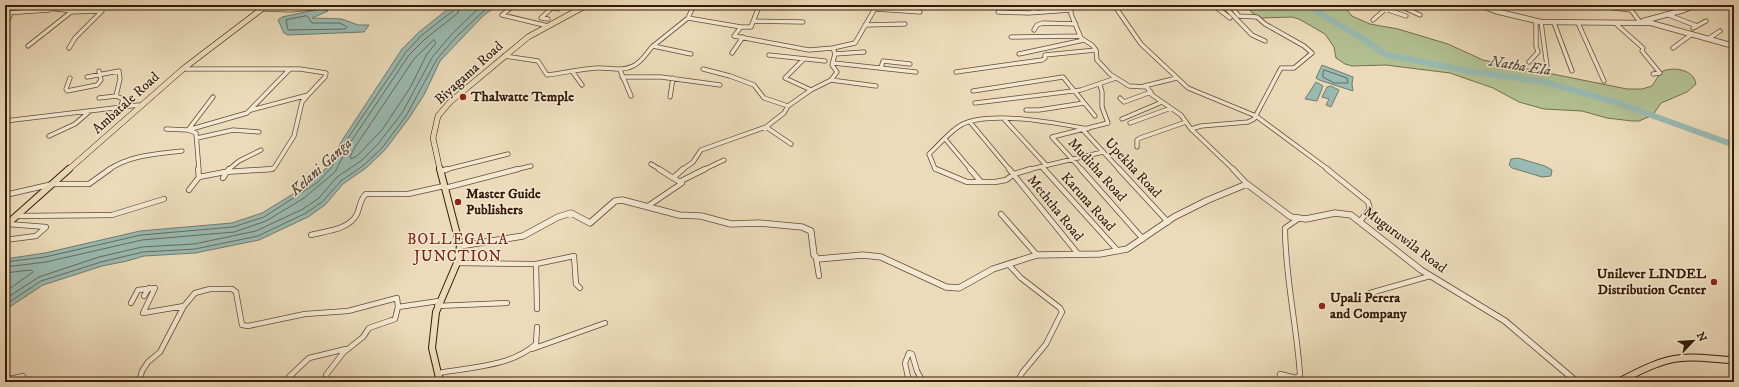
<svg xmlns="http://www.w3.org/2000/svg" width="1739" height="387" viewBox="0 0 1739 387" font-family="'IM FELL DW Pica',serif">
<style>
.green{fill:#b3c193;stroke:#756e4e}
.water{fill:#99bbb3;stroke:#727b6f}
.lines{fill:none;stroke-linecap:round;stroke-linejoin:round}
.shore{stroke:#686a5e;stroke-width:1}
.river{stroke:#99bbb3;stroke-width:6}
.minor-far1-casing{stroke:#644a34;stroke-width:5}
.minor-casing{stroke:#644a34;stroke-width:6}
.tertiary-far1-casing{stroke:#644a34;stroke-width:6}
.tertiary-casing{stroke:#644a34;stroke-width:7}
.primary-far1-casing{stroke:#371a08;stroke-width:6}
.primary-casing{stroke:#371a08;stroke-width:8}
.minor-far1{stroke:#f3e8d2;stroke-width:3.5}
.minor{stroke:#f3e8d2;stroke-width:4.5}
.tertiary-far1{stroke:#f3e8d2;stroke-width:4.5}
.tertiary{stroke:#f3e8d2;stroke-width:5.5}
.primary-far1{stroke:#ecdbba;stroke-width:5}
.primary{stroke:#ecdbba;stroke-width:6}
.poi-dot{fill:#8f2418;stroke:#f3e8d2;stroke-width:1.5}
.labels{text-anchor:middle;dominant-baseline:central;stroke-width:3;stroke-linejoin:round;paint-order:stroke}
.street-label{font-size:14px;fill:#371a08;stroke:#f3e8d2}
.poi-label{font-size:14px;font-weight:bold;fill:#371a08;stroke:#f3e8d2;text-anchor:start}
.water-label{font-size:15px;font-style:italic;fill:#544a3b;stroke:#f3e8d2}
.neighbourhood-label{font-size:15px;letter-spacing:1px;fill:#7a1f14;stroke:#f3e8d2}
</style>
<rect width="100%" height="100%" fill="#ecdbba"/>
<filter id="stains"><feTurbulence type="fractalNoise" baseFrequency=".005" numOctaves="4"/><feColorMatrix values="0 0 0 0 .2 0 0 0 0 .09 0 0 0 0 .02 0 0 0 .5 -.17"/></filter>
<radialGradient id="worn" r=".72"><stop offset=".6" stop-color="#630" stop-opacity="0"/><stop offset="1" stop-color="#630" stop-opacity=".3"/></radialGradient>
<path class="green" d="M1248,5h95l9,11 18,8 28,5 50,15 35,16 144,29h15l10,-3 9,-14c11,-6 33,-3 35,12l-9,8 -26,11 -8,12 -14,6h-7l-25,-3 -25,-7 -38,-2 -25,-7 -26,-14 -43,-15 -64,-8 -34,1 -7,-2 -9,-6 -2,-11 -9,-13 -26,-15 -7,-2 -32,1 -9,-6z"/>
<path class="water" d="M453,5h44l-15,12 -42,44 -16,34 -15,23 -24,32 -19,18 -23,16 -18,21 -17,12 -49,23 -64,13 -51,3 -17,5 -25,5 -59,19 -38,25v-51l40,-6 95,-22 92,-8 30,-10 36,-22 18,-13 12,-12 15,-27 59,-90 17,-17z
M320,9l8,2 -16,7 30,1 16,6h11l-5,7 -76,3 -4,-2 -6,-13 4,-3z
M1322,65l31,12 -1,7 1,7 -34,-11 -3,-2z
M1316,82l7,4 -6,15 -12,-2z
M1331,86l8,4 -8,17 -5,-2 3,-6 -7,-2 5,-10z
M1518,158l27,8 7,4 -1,6 -9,1 -30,-9 -3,-3 2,-6z"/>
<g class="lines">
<path class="shore" d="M307,16l5,7h28l7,4 -2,2 -57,1 -2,-10z
M434,40l2,3 -9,11 -17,34 -28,42 -25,26 -6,3 -1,-2 5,-10 59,-88z
M1324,70l23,8 1,5h-14l-11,-6z
M5,262l40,-5 96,-22 92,-8 31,-10 54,-35 13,-14 15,-27 60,-89 16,-17 32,-25 1,-5
M5,267l41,-5 96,-22 92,-8 32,-11 38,-23 31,-26 15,-29 59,-88 16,-16 33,-26 2,-8
M5,273l26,-3 2,2 -28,20
M5,299l34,-22 60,-20 43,-10 52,-3 62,-13 47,-22 16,-11 18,-21 24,-16 17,-17 24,-31 31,-57 20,-23 29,-28
M5,305l36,-24 60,-19 42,-10 52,-3 63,-13 48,-23 16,-11 19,-21 23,-16 18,-17 24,-32 31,-57 19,-22 34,-32"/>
<path class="river" d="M1309,5c17,14 35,22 53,33 11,6 13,12 26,17l80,16 77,11 73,21 116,42"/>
<g class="minor-far1-casing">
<path id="minor-far1" d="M514,5l-12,10 46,11
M1028,5l7,7
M1071,5v9l10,24 11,7 4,5 1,10 13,14 19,12 18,1 5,8 29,20 10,14 43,41
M1114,5l27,39 47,44 68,28 73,54
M1213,5l17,13
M1223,5l29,30 13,6
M1379,5l8,2
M1398,5l22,10
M1590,5l41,5 9,12
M1733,5l1,2
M552,8l6,1
M55,9l19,2
M263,9l28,1 56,-5
M876,9l44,3
M1385,9l21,7
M998,12l30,1 43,-3
M5,13l44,-3 13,-5
M1666,14l31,12
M688,18l6,-13
M548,19l-7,-1 14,-13
M1373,20l17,-15
M753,21l50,1
M1541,22l6,44
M1554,23l18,48
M1578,23l26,58
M1615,23l28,25 -1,3 18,22 -7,1
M865,25l40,-1
M5,27l6,-14
M741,27h10l7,-18
M1693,28l13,-7
M1034,30l3,-5 6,-2 33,1
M1011,37l69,-1
M1708,39l12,-8
M28,46l43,-34 31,-1 -27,27 -6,10
M833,48l22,-5 22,-38
M1673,48l19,-14
M732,53l11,-16
M835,54l29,-2
M1019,54l65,-14
M769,55l56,6
M504,56l34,5 9,14c17,-2 33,-6 50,-7 13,-1 24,4 36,-2 9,-4 14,-14 20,-20
M803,60l-18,18 26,12
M1529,62l9,-10 -2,-6v-25
M834,63l82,9
M881,68l2,-7 27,3
M183,69h117l26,4 -1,4 -17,18
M703,69l27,7 24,9 10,13 24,8
M620,70l11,26
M572,71l10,14
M956,72l86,-12 3,-2v-3l51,-5
M87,77l32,-6 1,8 -4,17
M622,77h39l59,8
M70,78l-4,11 1,2 30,-6 4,-5 -2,-9
M831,80l45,6
M1144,86l33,-8
M973,91l90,-14 32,39
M670,97l3,-19
M99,98l17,-2 7,3 -2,7
M1120,98l4,4 27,-10
M975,103l106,-13 35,-12
M251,110l57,-15 -6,7 -8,34 -20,32 -8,2
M1026,110h13l45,-7
M1004,119l42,46
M1122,119l40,-17
M5,121l134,-16
M970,122l40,48
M1130,123l41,-15
M766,127l25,17
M166,129l22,1 8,3 3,37
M1191,129l10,-3 47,-4 6,-3 27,-51h13l18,-15 -8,-7 -39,-22 -8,-7 -18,-1 -9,-11
M188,130l59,-17 43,-44
M188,130l25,-33
M1083,130l37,40
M49,136l26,-12 15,-13
M197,138l36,-8 26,2
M946,140l25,30
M1137,147v-7l3,-2 46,-16
M651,164l10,6
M1042,167l3,3
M108,170c22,-15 48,-16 74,-19
M228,170l11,-9 22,-11
M444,170l64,-16
M514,170l17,-4
M682,170l11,-8 8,-12 65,-23 18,-14 4,-7 23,-16 20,-10 6,-8 -5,-7 3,-11 -2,-6 -24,2 -75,-14 7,-9 -53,-9 -35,28 38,8
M703,170l21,-10
M938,170l-3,-1 -6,-15c10,-9 20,-22 32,-29 28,-15 96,-2 127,4
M1027,170l76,-18
M1082,170l-30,-33 56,-14 -6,-16v-15l-2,-7"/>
</g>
<g class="minor-casing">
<path id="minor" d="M659,169l14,9
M936,169l31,13h28l11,-2 8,-6 17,-5
M970,169l11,13
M1009,169l70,86
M1044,169l74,82
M1081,169l62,70
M1119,169l49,53
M1233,169l14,15
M1327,169l41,33 2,7 -10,12
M441,171l7,-2
M199,177l26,-5 47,-3
M223,178l6,-9
M681,181l24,-12
M445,188l73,-19
M189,190l10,-13 -1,-8
M5,195l48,-11h36l21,-15
M648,206l34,-23 -9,-5 10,-9
M1001,214l36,41
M17,216l95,-1 52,-16
M311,235c15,-4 38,-5 46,-21 3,-7 3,-15 9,-20h42l36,-8
M5,240l31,-4 10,-9 -38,-3
M816,258l3,18
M457,263l79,1 38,-8 2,28 4,4
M536,264l1,45
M1008,264l13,14 39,30 2,4 -16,32 -24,29 -2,4 4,5
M1370,293l60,-17
M144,296l5,-8
M131,303l7,-13 17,-2 -12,25 41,-7
M437,306l70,-3
M398,307l41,-6
M532,349l73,-26
M438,373c33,-6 72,-6 98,-29l1,-17
M289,377l20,-19 37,-9
M5,380l18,-4 3,6
M139,382l3,-11 6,-9 12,-10 24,-46 11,-13 15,-4h22l4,3 6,33 6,1 57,-12 43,-3 49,-13 1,9 -3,12 -26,9 -6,9 -20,16 -17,22
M433,382l7,-5
M909,382l-4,-19 4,-10 3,1 5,17 6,11
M1279,382l1,-8 16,4 4,-3c-3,-49 -15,-98 -15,-147l13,-9"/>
</g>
<g class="tertiary-far1-casing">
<path id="tertiary-far1" d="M1481,5l14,6 46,11 110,1 83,23
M1643,21l41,-11 11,-5"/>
</g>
<g class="tertiary-casing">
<path id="tertiary" d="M460,246l63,-10 35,-19 13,-4 19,10 25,-22 7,-1 57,15 22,1 30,8 28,-1 43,4 9,4 3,24 4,4 45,-4 18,2 65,30 13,1 34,-19 44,-14 63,-1 27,-5 47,-32 34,-17 39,-16 44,33 15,2 29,-6 16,2 70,55 84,51 72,61"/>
</g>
<g class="primary-far1-casing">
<path id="primary-far1" d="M68,170l115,-101 84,-64
M440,170l-7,-32 5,-22 12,-14 78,-65 59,-32"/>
</g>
<g class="primary-casing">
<path id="primary" d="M5,226l64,-57
M440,382l-8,-34 4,-36 21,-49 3,-17 -20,-77
M1618,382c20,-10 41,-22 63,-24 18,-2 36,2 53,2"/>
</g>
<use href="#minor-far1" class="minor-far1"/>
<use href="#minor" class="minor"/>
<use href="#tertiary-far1" class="tertiary-far1"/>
<use href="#tertiary" class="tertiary"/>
<use href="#primary-far1" class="primary-far1"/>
<use href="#primary" class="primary"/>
</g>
<g class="poi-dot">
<circle cx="463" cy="97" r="4"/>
<circle cx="458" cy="202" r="4"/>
<circle cx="1714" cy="282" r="4"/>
<circle cx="1322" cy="306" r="4"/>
</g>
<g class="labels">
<g class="street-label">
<text transform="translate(469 73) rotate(-42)">Biyagama Road</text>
<text transform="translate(126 103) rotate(-42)">Ambatale Road</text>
<text transform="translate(1133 168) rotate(47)">Upekha Road</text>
<text transform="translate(1097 170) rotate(48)">Muditha Road</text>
<text transform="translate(1088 202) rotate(48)">Karuna Road</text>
<text transform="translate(1055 208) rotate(51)">Meththa Road</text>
<text transform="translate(1405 240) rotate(37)">Muguruwila Road</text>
</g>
<g class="poi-label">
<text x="471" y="97">Thalwatte Temple</text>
<text x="466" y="194">Master Guide<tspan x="466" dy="16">Publishers</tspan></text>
<text x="1706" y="274" text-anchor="end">Unilever LINDEL<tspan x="1706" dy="16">Distribution Center</tspan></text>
<text x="1330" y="298">Upali Perera<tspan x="1330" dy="16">and Company</tspan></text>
</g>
<g class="water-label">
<text transform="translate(1520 66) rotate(9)">Natha Ela</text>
<text transform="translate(321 167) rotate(-42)">Kelani Ganga</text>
</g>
<g class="neighbourhood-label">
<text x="458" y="239">BOLLEGALA<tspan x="458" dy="17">JUNCTION</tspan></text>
</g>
</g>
<rect width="1739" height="387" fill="none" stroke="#ecdbba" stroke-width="20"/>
<rect x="6" y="6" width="1727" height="375" fill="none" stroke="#371a08" stroke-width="2"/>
<rect x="10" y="10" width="1719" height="367" fill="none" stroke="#371a08"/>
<g transform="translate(1693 341) rotate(65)" stroke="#f3e8d2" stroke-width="3" paint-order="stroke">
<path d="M0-3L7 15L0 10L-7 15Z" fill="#371a08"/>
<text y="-6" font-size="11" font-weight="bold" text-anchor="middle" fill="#371a08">N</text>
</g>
<rect width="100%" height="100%" filter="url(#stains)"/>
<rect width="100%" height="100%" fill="url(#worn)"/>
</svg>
